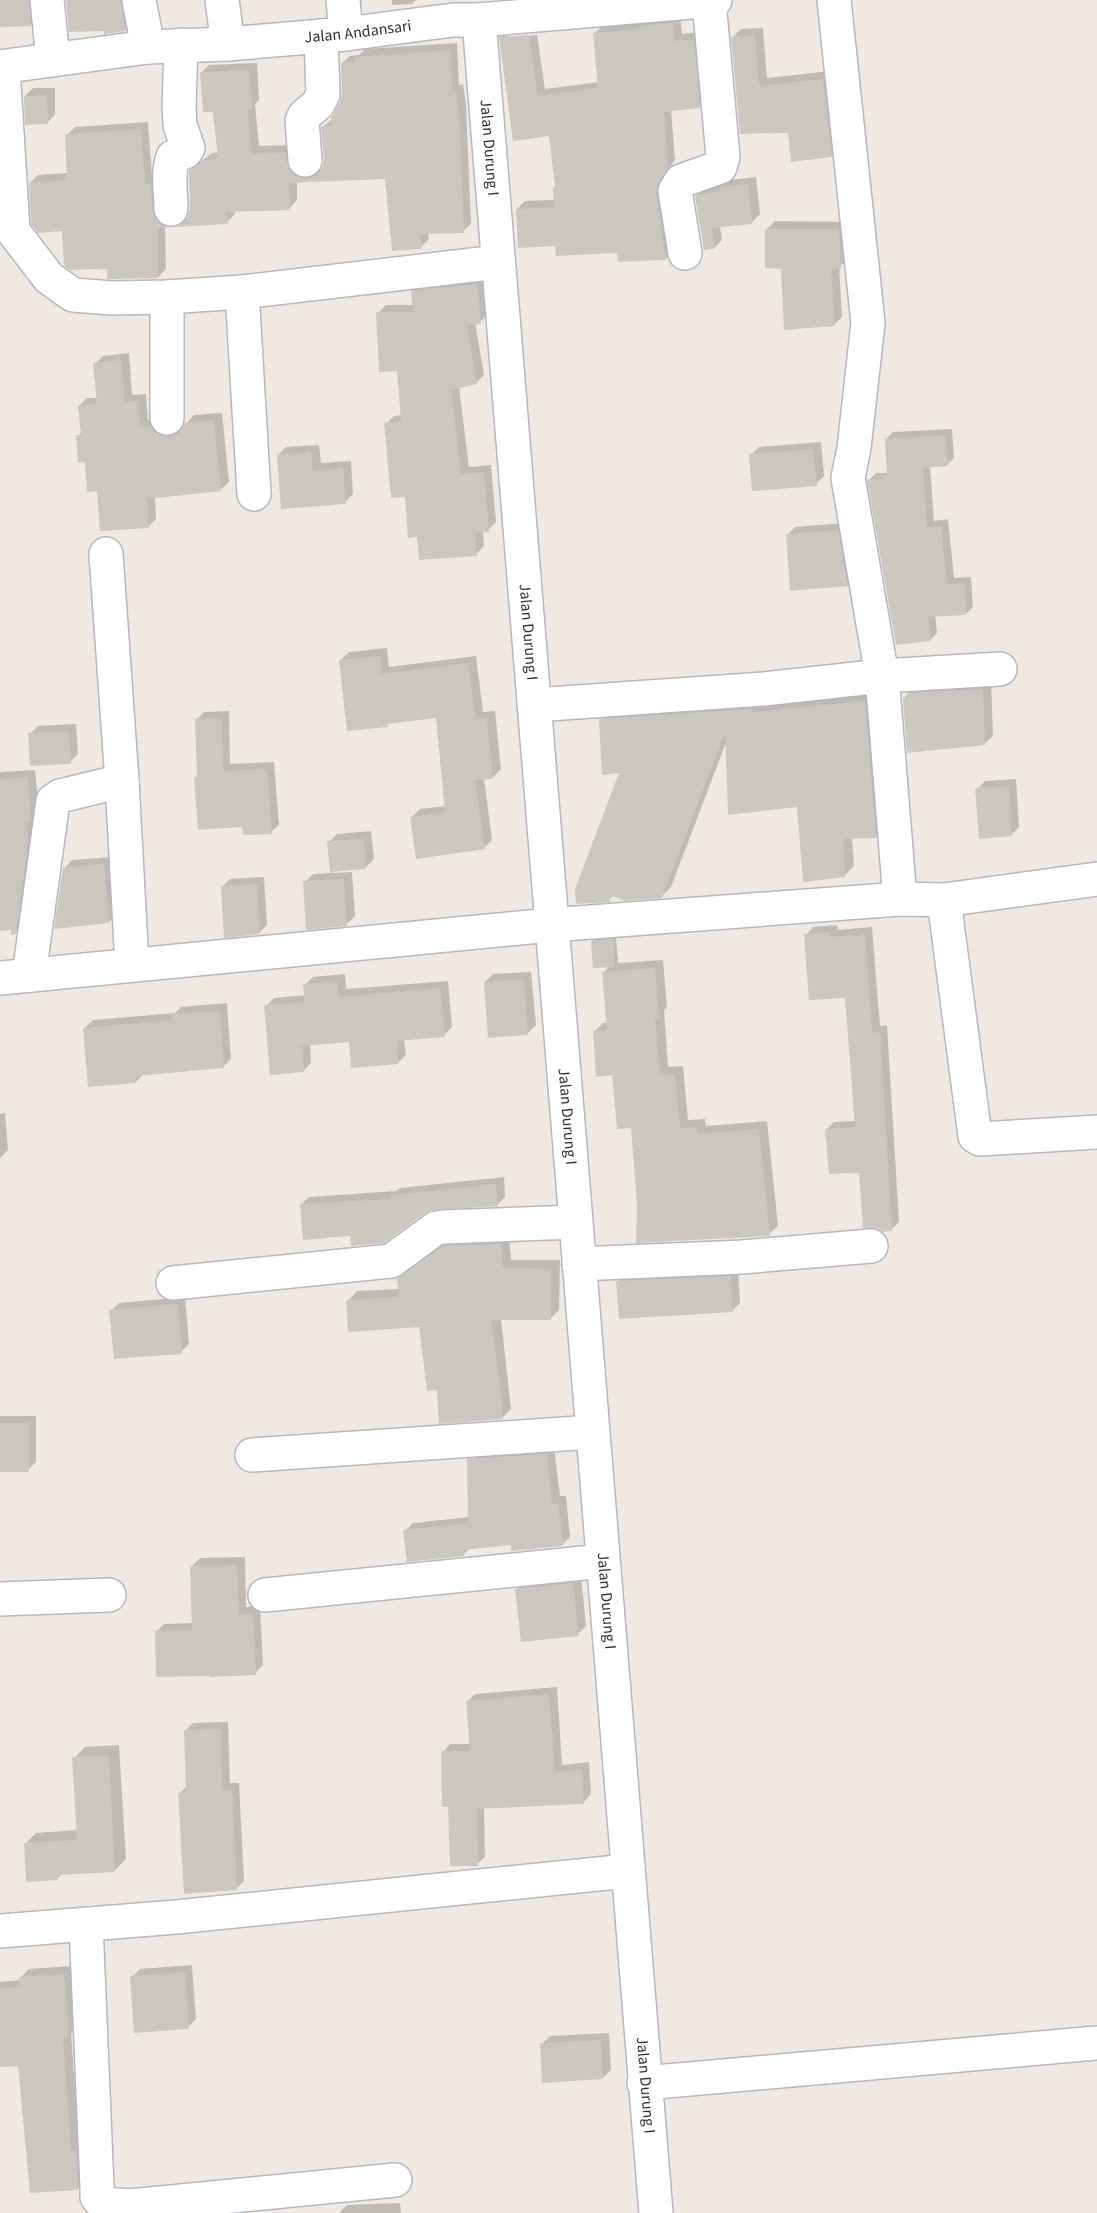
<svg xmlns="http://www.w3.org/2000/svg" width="1097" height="2213" viewBox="0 0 1097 2213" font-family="'Source Sans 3',sans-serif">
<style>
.shadow{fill:#0003;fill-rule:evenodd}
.building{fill:#cbc7bf}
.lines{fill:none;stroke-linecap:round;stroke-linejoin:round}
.minor-casing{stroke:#b4b7c1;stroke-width:36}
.minor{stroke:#fff;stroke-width:33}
.labels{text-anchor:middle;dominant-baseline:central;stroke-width:5;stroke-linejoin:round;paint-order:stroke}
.street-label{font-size:16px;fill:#2e2e2e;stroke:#fff}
</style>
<rect width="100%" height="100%" fill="#efe9e1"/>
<path class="shadow" d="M0,0h37l1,17 -8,8 -30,1z
M67,0h62l4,22 -8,8h-20z
M392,0h24l-4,4 -20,1z
M680,16l2,18 19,-2 6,67 -8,8 -28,3 4,50 -9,12 -2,13 9,66 -7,8 -109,-15 -40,-35 8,-8 30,-1 1,-14 -5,-51 -50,-97 7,-8 28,-2 9,61 54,-7 -5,-48 8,-8 43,-4zM536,32l1,3 -30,3v-3z
M763,28l4,50 64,-7 8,77 -8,8 -41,-24h-49l-8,-95 8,-8z
M457,43l2,42 4,-1 3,20 5,120 -8,7 -35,2 1,6 -8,8 -34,-69 -90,3v19l-7,8 -55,2v4l-8,8 -49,3 11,-7 10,-55 13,-10 7,-1 -4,-42 -14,-37 8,-8 48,-2 2,37 -4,4 4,42 34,-1 23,26 7,-3 2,-9 -2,-32 9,-8 9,-17 2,-9 -1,-30 8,-7 9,-1 6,-6z
M33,88h22v27l-8,8 -22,-27z
M148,122l4,55h6l17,42 -6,7h-4l1,43 -8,8 -50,-10 -44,-38 -34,-46 8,-8 30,-2 -1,-38 8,-8z
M756,177l4,37 -8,8 -32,4 2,14 -8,8 -18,-52 8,-8 22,-5 4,-3z
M775,221l72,1 2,37 -10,8 3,50 -8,8 -52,-58 -15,-38z
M485,277l3,37 -8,8h-5l9,53 -8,8 -17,4 10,80 22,-2 5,57 -8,8 -5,1 1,15 -8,8 -57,-19 -33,-111 8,-8 8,-1 -3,-46 -21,-56 8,-8h27l-1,-13 8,-8z
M129,353l3,42 14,-1 2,26 11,-1 17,10 7,-2 11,-12 28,-2 7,69 -9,8 -65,7 1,22 -8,8 -49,-37 -21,-54 4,-4 -3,-26 8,-8h11l-3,-34 8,-8z
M952,429l2,29 -7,7 -17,1 4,55 14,-2 6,59 17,-1 2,30 -7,7 -31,1 2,18 -7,7 -61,-160 7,-7h13l-3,-34 7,-7z
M821,442l3,34 -8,8 -65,-29 8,-8z
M319,445l2,18 30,-2 2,33 -8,8 -67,-47 8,-8z
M846,523l9,54 -8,8 -60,-50 8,-8z
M387,648l2,19 87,-11 7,56 12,-1 6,58 -8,8 -9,1 8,62 -8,8 -72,-31 8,-8 26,-3 -9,-90 -47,6 -3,3 -46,-65 8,-8z
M991,681l2,55 -9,8 -80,-46 12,-12z
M874,692l11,135 -9,10h-24l2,29 -10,10 -46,-70 -71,-66 -56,147 -10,10 -47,-2 -5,5 13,-128 -21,-52 9,-10z
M229,711l1,53 44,-2 5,63 -8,7 -28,-6 -47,-49 2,-2 -1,-56 7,-7z
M76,724l2,30 -8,8 -40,-28 8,-8z
M35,770l4,42 -16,113 -8,8 -3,-4h-12v-157z
M1016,779l3,48 -8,8 -34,-46 8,-8z
M371,831l3,28 -8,8 -34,3 1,3 19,-1 3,44 -8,8 -42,-42 8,-8 18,-1 -2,-31 8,-8z
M112,857l5,57 -8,8 -45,-53 8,-9z
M264,877l3,48 -8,8 -37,-46 8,-8z
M837,925l1,5 34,-3 8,99 7,-1 12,197 -8,8 -31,-59 -33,-42 7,-7 22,-1 -10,-125 -40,-61 7,-8z
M616,936l2,27 45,-3 4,47 -3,3 4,57 15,-1 5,54 17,-1 1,7 61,-5 11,105 -9,8 -131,-28 -6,-80 -18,-52 -20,-42 9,-9h5l-4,-51 7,-7 -19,-24 4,-3z
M531,972l5,53 -8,8 -43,-51 8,-8z
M345,974l1,15 102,-8 4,46 -8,8 -40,4 2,16 -8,8 -48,-23 -40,4 1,19 -8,8 -37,-65 8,-8 32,-3 -1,-10 8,-8z
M227,1003l4,56 -8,8 -79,6 -8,9 -51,-54 8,-8 82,-7 6,-6z
M5,1113l3,37 -8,8v-44z
M504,1177l1,20 -8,8 -64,3 -82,27 -50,-30 8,-8 87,-6 4,-3z
M509,1235l2,25h49l-1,50 -9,9 -49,-1 10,91 -9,9 -64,-30 -18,-62 -72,-25 9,-10 42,-2 -1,-10 10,-10 46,-32z
M738,1269l2,34 -8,8 -114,-29 8,-8z
M185,1297l4,47 -8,8 -70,-41 8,-8z
M0,1416h36v46l-8,8h-28z
M554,1447l6,49h6l4,41 -8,8 -50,-1 -42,4 -7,7 -58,-24 8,-8 57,-6 -2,-57 8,-8z
M245,1557l1,50 14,-1 3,59 -8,8 -99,-41 8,-8 30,-1 -2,-57 8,-8z
M581,1576l5,50 -8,8 -61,-45 8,-8z
M557,1687l5,78 27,-3 2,32 -7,8 -100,5 1,50 -8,7 -28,-59 -6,-53 7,-8h21l-4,-42 8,-8z
M228,1722l2,61h9l5,98 -8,8 -56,-96 7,-7 -2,-55 8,-8z
M119,1745l7,114 -11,11 -52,3 -6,6 -32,-35 11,-11 42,-3 -4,-72 11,-11z
M192,1965l4,54 -8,8 -56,-50 8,-8z
M72,1966l4,62 -5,5 8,110h4l2,38 -8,8 -57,-125 -20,1v-83l21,-2v-3l8,-8z
M609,2033l2,37 -8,8 -61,-34 8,-8z
M400,2203l1,10h-62l8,-8z"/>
<path class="building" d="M0,0h29l2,26 -31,1z
M66,0h55l5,31 -22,3v-3l-35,1z
M673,23l2,18 19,-2 6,69 -36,4 4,57 -9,12 -3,13 10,66 -48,2 -1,-9 -61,3 -1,-10 -37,2 -2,-39 38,-2 -1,-20h2l-6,-51 -36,5 -14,-104 30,-2 9,61 60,-8 -5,-55 46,-4v-3z
M755,35l4,51 64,-7 9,78 -41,5 -3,-29 -48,1 -9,-97z
M450,50l2,42 4,-1 3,22 5,120 -44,1 2,15 -30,2 -7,-72 -96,4 1,27 -63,2 1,12 -54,3 7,-2 7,-8 2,-8 -1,-38 13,-11 16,-1 -5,-47h-10l-3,-40 49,-2 3,39 -4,1 3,44 35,-2 4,19 7,6 10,2 9,-4 6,-7 2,-9 -3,-32 10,-1v-8l9,-16 2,-9 -1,-30 14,-1v-5z
M47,95l1,29 -23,1 -1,-29z
M141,129l4,55h6l1,25 3,9 7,7 7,2 -11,1v50l-51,1v-10l-37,1 -6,-5 -2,-34 -24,2 -7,-9 -2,-41 38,-3 -2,-46z
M748,184l4,40 -40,4 3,21 -11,1 -9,-54 26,-6 -1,-3z
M765,229h74l2,40h-10l4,57 -51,4 -3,-61 -16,-1z
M477,284l4,40 -14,1 10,59 -26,6 10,84 23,-2 5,60 -14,1 2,23 -58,4 -2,-23 -9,1 -3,-41 -14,1 -7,-75 17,-2 -4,-50 -18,1 -3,-60h37l-2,-21z
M121,360l4,42 13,-1 2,26 10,-1 7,8 11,3 9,-3 8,-11 29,-3 7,71 -74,8 2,29 -49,3 -3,-40 -10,1 -2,-30 -7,1 -2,-28h5l-3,-29 19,-2 -4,-41z
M946,435l1,31 -24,2 4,59 14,-1 6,58 18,-1 1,32 -38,2 3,24 -35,4 -29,-165 16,-1v-3h4l-2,-37z
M813,449l4,37 -65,5 -3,-37z
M311,452l2,19 30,-3 3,36 -65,5 -4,-54z
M838,530l10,56 -58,5 -4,-57z
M380,656l2,18 86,-11 8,56 11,-1 6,61 -18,1 10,69 -69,10 -6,-42 35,-5 -9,-94 -49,6 1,3 -41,4 -8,-71z
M983,689l2,56 -78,8 -4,-55h4v-5z
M865,701l11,137 -33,1 2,38 -42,5 -6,-75 -69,8 -3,-83 -63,166 -37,3 -15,-6v7l-34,2 -1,-15 44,-116 -17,2 -3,-56 152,-10v3z
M222,718l1,53 44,-2 5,65 -29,1 -1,-8 -44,3 -4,-53h3l-2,-58z
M69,731l2,33 -41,2 -2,-33z
M28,777l3,45 -4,1 1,20 -12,91 -5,1v-5l-11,1v-152z
M1009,786l3,50 -33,3 -4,-51z
M364,839l2,30 -36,3 -3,-31z
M104,864l5,59 -55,6 9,-61z
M344,879l3,47 -41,4 -3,-49z
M257,884l3,50 -36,4 -3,-52z
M830,932v5l35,-3 7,99 8,-1 12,199 -10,1 -4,-3 -15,-1 -4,-55 -30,1 -4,-45 30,-2 -10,-129 -36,2 -5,-66z
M613,939l2,28 -22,1 -2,-27z
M655,968l4,49 -4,1 5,57 15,-1 5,54 17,-1 1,7 61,-5 11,107 -134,7 1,-37 -6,-78 -14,1 -5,-54 -16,2 -3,-46 14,-1 -5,-58z
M524,979l4,56 -40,3 -4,-56z
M337,981l2,16 101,-9 5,49 -48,4 1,23 -47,4 -2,-26 -47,4 2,26 -34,3 -6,-70 41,-3 -2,-18z
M220,1011l4,57 -88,8v7l-48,4 -5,-59 89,-8 -1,-6z
M496,1184l2,22 -65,4 -8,3 -41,30 -33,3 -1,-10 -47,4 -3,-36 91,-5v-4z
M501,1244l2,24 48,1v51h-60l8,56 4,43 -64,5 -2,-34 -10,1 -8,-64 -71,5 -2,-32 53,-3 -2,-19 46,-32z
M730,1276l3,36 -114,7 -3,-38z
M178,1304l4,50 -68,5 -5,-49z
M0,1423h29v49h-29z
M547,1454l5,50 6,-1 5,43 -52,5v-6l-48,5 1,6 -57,6 -4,-32 65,-7 -1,-64z
M237,1565l2,49h14l3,61 -46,2v-1l-54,1 -1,-46 37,-1 -2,-64z
M573,1583l6,53 -58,6 -6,-53z
M549,1694l6,78 27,-3 2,35 -107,5 1,57h-28l-2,-59h-6l-1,-56h29l-4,-50z
M221,1729l1,61h10l5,100 -53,4 -6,-101 8,-1 -2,-62z
M109,1755l6,117 -58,3 1,5 -32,2 -2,-39 53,-3 -5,-83z
M185,1972l4,57 -55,4 -4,-57z
M64,1974l5,64h-6l8,113 5,-1 2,40 -48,3 -12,-127 -18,1v-79l20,-1 -1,-10z
M601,2040l2,39 -61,4 -2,-40z"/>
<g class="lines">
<g class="minor-casing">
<g id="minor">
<path d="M47,0l6,58"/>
<path d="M139,0l9,47"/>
<path d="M222,0l6,44"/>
<path d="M343,0l3,34"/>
<path d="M834,0l34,323 -14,125 -6,30 34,198 18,223"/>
<path id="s1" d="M479,20l177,2193"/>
<path id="s2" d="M0,67l148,-20 80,-3 118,-10 107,-14h26l236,-20"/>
<path d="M3,67l10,164 36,47 24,17 39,3 55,-1 75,-5 256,-30"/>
<path d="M305,160l-3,-39 3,-6 13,-11 5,-10 -2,-58"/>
<path d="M171,209c0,-16 -4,-36 2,-52l12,-5 3,-4 -8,-23 -1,-18 2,-62"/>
<path d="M685,253l-10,-62 6,-10 39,-14 3,-10 -14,-156"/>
<path d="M242,292l12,202"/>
<path d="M167,297v121"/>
<path d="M106,554l16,227 10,184"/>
<path d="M534,705l230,-16 118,-13 118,-7"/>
<path d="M944,900l31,236 5,3 117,-7"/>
<path d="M29,975l24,-174 7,-5 62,-15"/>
<path d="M0,978l551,-53 349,-26 44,1 153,-21"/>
<path d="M579,1264l163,-7 129,-11"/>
<path d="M173,1283l218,-22 45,-33 8,-1 131,-5"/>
<path d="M252,1455l340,-23"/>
<path d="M265,1595l338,-34"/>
<path d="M0,1599l109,-4"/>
<path d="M86,1924l11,263v10l6,7 27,2 265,-26"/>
<path d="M0,1931l176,-14 451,-46"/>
<path d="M644,2083l453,-40"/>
</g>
</g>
<use href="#minor" class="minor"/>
</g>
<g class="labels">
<g class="street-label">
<text stroke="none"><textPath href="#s2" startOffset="360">Jalan Andansari</textPath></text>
<text stroke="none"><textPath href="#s1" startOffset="128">Jalan Durung I</textPath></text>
<text stroke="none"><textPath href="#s1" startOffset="614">Jalan Durung I</textPath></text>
<text stroke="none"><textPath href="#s1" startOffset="1100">Jalan Durung I</textPath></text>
<text stroke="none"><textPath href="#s1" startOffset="1586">Jalan Durung I</textPath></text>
<text stroke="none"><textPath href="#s1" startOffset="2072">Jalan Durung I</textPath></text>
</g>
</g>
</svg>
